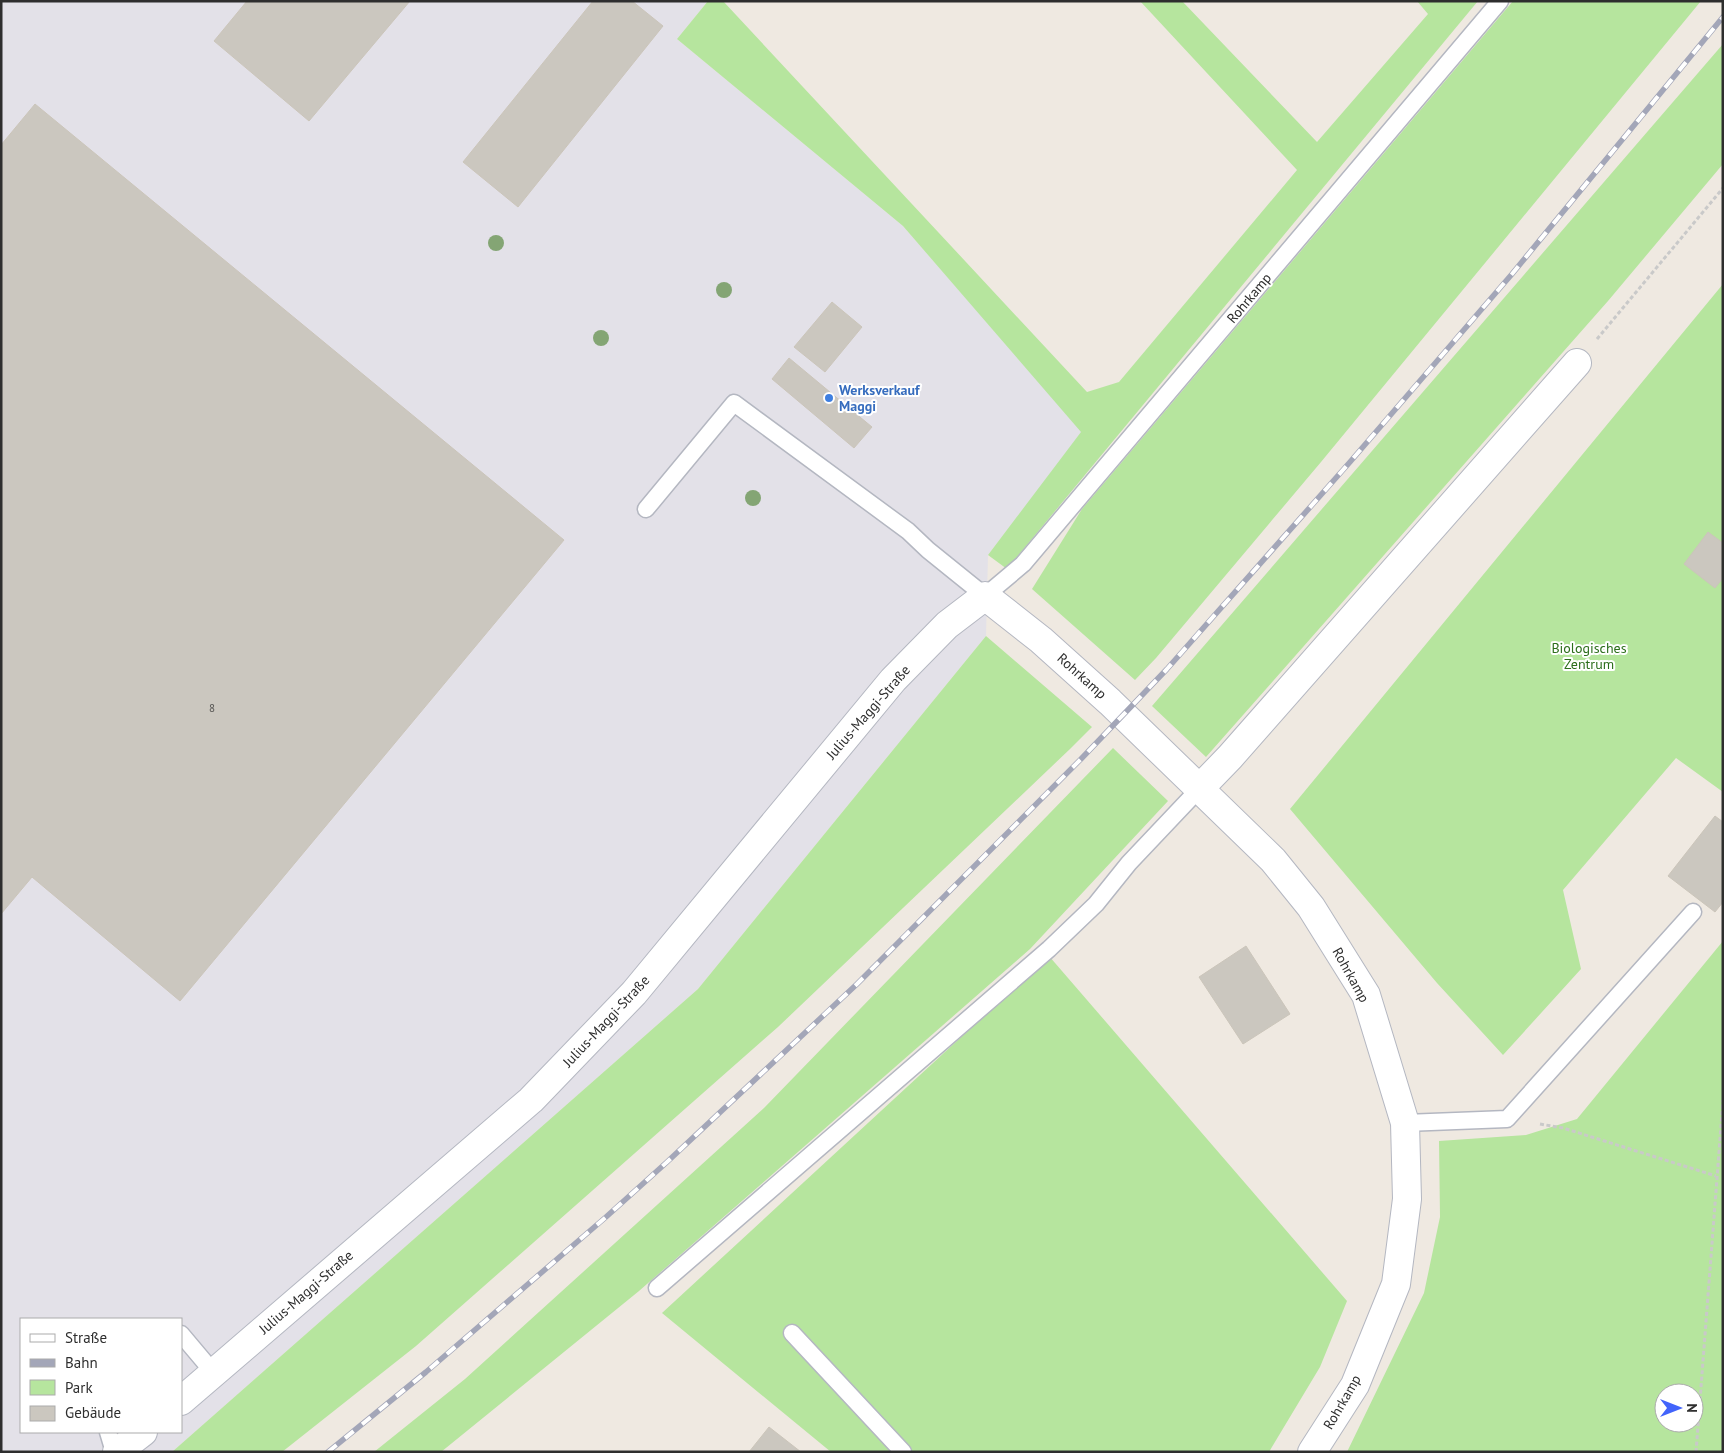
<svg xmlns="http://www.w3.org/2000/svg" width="1724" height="1453" viewBox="0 0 1724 1453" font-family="'PT Sans',sans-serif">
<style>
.industrial{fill:#e3e1e8;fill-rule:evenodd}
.green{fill:#b6e59e;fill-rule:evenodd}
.building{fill:#cbc7bf;stroke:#cbc5ba}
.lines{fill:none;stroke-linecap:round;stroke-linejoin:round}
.lane-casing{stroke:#b4b7c1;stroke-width:19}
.street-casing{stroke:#b4b7c1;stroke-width:30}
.path{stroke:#c9c9c9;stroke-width:3;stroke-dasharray:4 2.5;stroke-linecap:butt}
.lane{stroke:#fff;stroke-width:16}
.street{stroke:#fff;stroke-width:28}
.rail-casing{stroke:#a3a6b8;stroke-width:5.5}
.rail{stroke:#fff;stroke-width:4;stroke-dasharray:11;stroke-linecap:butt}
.tree{fill:#84a574}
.shop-dot{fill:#3f7fe0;stroke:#fff;stroke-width:2}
.labels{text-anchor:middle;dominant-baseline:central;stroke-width:4;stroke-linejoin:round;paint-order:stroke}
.number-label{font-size:11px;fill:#555452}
.street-label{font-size:14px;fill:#2e2e2e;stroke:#fff}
.shop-label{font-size:14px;font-weight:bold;fill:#366cbe;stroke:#fff;text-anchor:start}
.park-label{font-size:14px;fill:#2c6e1b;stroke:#fff}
</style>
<rect width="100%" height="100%" fill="#efe9e1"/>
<path class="industrial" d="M1,1h707l-31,38 226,187 179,206 -94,123 -2,81 -288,353 -526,463h-171zM21,1319h160v113h-160z"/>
<path class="green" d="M708,1h15l364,391 32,-10 178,-212 -157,-169h42l135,141 111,-128 -11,-13h61l-471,568 -19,-14 93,-123 -178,-206 -226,-187z
M1513,1h188l-380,461 -165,196 -21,22 -103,-91 50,-80z
M1723,44v120l-115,137 -402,456 -54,-51z
M1723,284v508l-47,-34 -113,132 18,79 -78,86 -66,-72 -147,-174z
M986,636l106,91 -22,22 -292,278 -362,319 -134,106h-110l526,-463z
M1113,748l55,53 -138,148 -391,342 -198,161h-67l91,-73 299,-271z
M1723,941v511h-376l77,-159 16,-76 -1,-76 87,-6 51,-16zM1664,1393h30v30h-30z
M1049,956l298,345 -27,66 -51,85h-438l-169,-139z"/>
<path class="building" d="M247,1h163l-101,120 -95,-80z
M593,1h39l31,25 -145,181 -55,-45z
M35,104l529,436 -384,461 -148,-124 -31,37v-769z
M832,302l30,25 -37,45 -31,-25z
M789,358l83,69 -18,21 -82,-69z
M1708,532l15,11v35l-8,10 -31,-24z
M1715,816l8,6v80l-8,10 -47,-36z
M1246,946l44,68 -47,30 -44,-67z
M769,1427l32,25h-52z"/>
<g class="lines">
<g class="lane-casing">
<path id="lane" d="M646,509l88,-106 174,128 20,19 57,46 38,-32 477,-563
M1405,1123l102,-4 186,-207
M657,1288l392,-339 47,-45 33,-41 71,-75
M792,1333l111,119
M181,1334l32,38
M108,1432l6,20"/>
</g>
<g class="street-casing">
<path id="street" d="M1200,788l30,-31 347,-394
M181,1401l350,-301 103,-107 259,-313 54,-55 38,-29 56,44 69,62 163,158 38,47 55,88 39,128 2,76 -11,85 -41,101 -43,67
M117,1452l26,-20"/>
</g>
<path class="path" d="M1597,339l126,-151
M1540,1124l23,4 153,48
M1696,1452l27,-352"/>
<use href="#lane" class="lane"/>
<use href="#street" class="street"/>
<g class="rail-casing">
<path id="rail" d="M328,1452l98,-80 180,-155 61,-55 190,-178 224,-225 86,-90 183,-207 162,-188 211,-257"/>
</g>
<use href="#rail" class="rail"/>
</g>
<g class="tree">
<circle cx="496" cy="243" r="8"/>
<circle cx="724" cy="290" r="8"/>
<circle cx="601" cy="338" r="8"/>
<circle cx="753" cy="498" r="8"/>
</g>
<circle class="shop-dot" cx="829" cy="398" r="5"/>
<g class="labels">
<g class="number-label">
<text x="212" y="708">8</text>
</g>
<g class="street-label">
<text transform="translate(1249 298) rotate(-50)">Rohrkamp</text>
<text transform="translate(1082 676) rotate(42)">Rohrkamp</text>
<text transform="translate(868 712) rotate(-49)">Julius-Maggi-Straße</text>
<text transform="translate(1351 975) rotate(61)">Rohrkamp</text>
<text transform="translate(606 1021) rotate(-47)">Julius-Maggi-Straße</text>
<text transform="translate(306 1292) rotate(-41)">Julius-Maggi-Straße</text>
<text transform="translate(1342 1402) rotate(-60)">Rohrkamp</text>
</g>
<g class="shop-label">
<text x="839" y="390">Werksverkauf<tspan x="839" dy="16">Maggi</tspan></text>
</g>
<g class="park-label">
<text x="1589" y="648">Biologisches<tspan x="1589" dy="16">Zentrum</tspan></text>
</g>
</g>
<rect width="1724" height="1453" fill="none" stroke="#2e2e2e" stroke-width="5"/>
<rect x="20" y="1318" width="162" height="115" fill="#ffffff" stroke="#ababab"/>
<rect x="30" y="1334" width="25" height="8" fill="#ffffff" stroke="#ababab"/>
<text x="65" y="1343" font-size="15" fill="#2e2e2e">Straße</text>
<rect x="30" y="1359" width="25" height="8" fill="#a3a6b8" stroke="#ababab"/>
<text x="65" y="1368" font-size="15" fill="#2e2e2e">Bahn</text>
<rect x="30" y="1380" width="25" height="15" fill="#b6e59e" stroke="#ababab"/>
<text x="65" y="1393" font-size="15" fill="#2e2e2e">Park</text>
<rect x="30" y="1406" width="25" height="15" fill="#cbc7bf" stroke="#ababab"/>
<text x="65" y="1418" font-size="15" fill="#2e2e2e">Gebäude</text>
<g transform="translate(1679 1408) rotate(90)"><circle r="24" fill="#ffffff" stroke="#ababab"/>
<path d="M0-4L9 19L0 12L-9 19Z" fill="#4264fb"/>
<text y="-8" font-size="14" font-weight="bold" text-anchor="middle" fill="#2e2e2e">N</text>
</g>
</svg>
